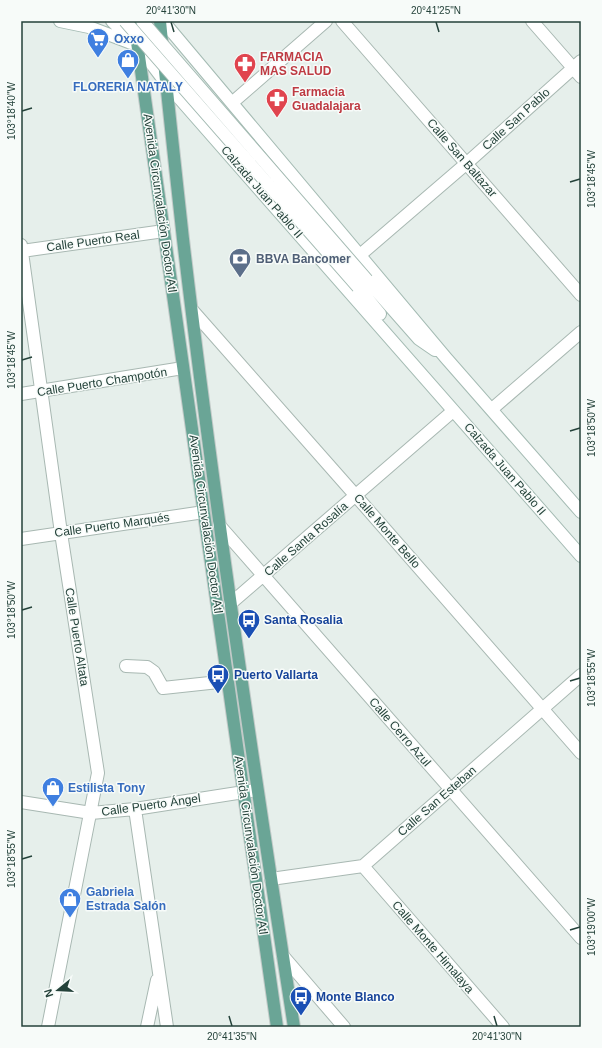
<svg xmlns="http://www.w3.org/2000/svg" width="602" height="1048" viewBox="0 0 602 1048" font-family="Arial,sans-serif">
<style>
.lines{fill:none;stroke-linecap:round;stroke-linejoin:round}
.street-casing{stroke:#a8b8b2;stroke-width:14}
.secondary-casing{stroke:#a4bbb3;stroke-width:14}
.primary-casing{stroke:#c2cac8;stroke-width:14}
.street{stroke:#fff;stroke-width:12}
.secondary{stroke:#fff;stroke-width:12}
.primary{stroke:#6aa596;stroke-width:12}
.secondary-bridge-casing{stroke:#a4bbb3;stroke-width:14;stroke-linecap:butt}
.secondary-bridge{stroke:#fff;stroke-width:12}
.ticks{fill:none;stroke:#24423a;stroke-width:1.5}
.labels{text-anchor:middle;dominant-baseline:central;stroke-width:3;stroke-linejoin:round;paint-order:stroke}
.shop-label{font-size:12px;font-weight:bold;fill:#366cbe;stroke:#f7fbf9;text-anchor:start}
.health-label{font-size:12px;font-weight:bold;fill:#be3a42;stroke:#f7fbf9;text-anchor:start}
.street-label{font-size:12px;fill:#24423a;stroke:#f7fbf9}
.service-label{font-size:12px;font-weight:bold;fill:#4e5e75;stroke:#f7fbf9;text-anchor:start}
.transit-label{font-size:12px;font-weight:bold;fill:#164399;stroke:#f7fbf9;text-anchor:start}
.neatline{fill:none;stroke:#24423a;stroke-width:1.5}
.ticks-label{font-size:10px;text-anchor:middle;fill:#24423a}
</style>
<rect width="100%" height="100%" fill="#e6efeb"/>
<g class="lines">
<g class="street-casing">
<path id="street" d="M342,21l239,274
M532,21l49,56
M233,102l93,-81
M21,245l40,288 37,240 -50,254
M22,251l142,-20
M360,255l107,-92 114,-102
M192,310l164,186 225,257
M21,394l162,-26
M492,409l89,-77
M219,525l362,413
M21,539l183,-27
M230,604l223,-193
M126,666l21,1 7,5 9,16 65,-7
M21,802l70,11 44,-4 122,-19
M135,809l32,218
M363,866l140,161
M271,879l92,-13 218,-191
M283,956l61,71
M147,1027l10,-47"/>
</g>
<g class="secondary-casing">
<path id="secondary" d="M60,21l29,6 42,16
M112,21l26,25 28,37 415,473
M163,21l283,337 135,154
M367,280l52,59 16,11
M358,287l22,27"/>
</g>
<g class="primary-casing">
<path id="primary" d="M134,21l143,1006
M160,21c7,73 15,145 23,218 31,264 70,526 111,788"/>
</g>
<use href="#street" class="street"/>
<use href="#secondary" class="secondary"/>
<use href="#primary" class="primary"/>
<g class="secondary-bridge-casing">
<path id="secondary-bridge" d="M125,21l233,266
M142,21l225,259"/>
</g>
<use href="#secondary-bridge" class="secondary-bridge"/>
</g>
<path class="ticks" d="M171,22l3,10M436,22l3,10M22,111l10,-3M570,182l10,-3M22,360l10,-3M570,431l10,-3M22,610l10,-3M570,681l10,-3M22,859l10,-3M570,930l10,-3M229,1016l3,10M494,1016l3,10"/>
<defs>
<g id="supermarket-pin" transform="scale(1.15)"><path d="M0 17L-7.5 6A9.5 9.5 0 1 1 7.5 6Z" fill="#3f7fe0" stroke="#f7fbf9"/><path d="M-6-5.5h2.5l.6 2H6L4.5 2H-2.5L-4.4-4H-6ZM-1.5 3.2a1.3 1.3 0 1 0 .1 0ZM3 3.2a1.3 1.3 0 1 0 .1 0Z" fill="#fff"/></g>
<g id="shop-pin" transform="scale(1.15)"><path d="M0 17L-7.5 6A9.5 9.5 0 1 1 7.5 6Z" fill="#3f7fe0" stroke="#f7fbf9"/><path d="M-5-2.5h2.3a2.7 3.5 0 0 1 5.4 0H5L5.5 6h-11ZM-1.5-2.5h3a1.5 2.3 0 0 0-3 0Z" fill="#fff"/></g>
<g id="pharmacy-pin" transform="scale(1.15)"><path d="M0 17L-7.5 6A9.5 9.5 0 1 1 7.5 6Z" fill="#e0444e" stroke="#f7fbf9"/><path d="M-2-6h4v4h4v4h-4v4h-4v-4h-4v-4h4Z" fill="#fff"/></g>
<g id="bank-pin" transform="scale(1.15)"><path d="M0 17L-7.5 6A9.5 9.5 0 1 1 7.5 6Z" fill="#5c6f8a" stroke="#f7fbf9"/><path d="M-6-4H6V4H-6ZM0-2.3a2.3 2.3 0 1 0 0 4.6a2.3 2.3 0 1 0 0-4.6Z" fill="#fff"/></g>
<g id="bus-pin" transform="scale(1.15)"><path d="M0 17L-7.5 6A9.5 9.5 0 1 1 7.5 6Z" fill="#1a4fb4" stroke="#f7fbf9"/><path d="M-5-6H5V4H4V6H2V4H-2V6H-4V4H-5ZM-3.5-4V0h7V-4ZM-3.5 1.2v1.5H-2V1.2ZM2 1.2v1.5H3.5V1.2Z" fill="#fff"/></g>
</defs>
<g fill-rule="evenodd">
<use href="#supermarket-pin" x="98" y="39"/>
<use href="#shop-pin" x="128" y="60"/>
<use href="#pharmacy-pin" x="245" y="64"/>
<use href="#pharmacy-pin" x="277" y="99"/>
<use href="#bank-pin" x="240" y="259"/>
<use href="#bus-pin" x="249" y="620"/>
<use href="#bus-pin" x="218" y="675"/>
<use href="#shop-pin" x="53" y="788"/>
<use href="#shop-pin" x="70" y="899"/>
<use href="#bus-pin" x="301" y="997"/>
</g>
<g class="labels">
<g class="shop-label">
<text x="114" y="39">Oxxo</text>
<text x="128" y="87" text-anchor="middle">FLORERIA NATALY</text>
<text x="68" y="788">Estilista Tony</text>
<text x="86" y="892">Gabriela<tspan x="86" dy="14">Estrada Salón</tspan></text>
</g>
<g class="health-label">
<text x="260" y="57">FARMACIA<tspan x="260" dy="14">MAS SALUD</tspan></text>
<text x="292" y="92">Farmacia<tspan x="292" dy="14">Guadalajara</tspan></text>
</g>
<g class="street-label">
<text transform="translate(516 119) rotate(-42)">Calle San Pablo</text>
<text transform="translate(462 158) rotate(49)">Calle San Baltazar</text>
<text transform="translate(262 192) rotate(49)">Calzada Juan Pablo II</text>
<text transform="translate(160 203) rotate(82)">Avenida Circunvalación Doctor Atl</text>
<text transform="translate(93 241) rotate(-8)">Calle Puerto Real</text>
<text transform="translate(102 382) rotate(-9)">Calle Puerto Champotón</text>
<text transform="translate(505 469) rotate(49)">Calzada Juan Pablo II</text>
<text transform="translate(206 524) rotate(82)">Avenida Circunvalación Doctor Atl</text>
<text transform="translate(112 525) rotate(-8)">Calle Puerto Marqués</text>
<text transform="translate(387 531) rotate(49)">Calle Monte Bello</text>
<text transform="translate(306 539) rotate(-41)">Calle Santa Rosalía</text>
<text transform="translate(77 637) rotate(81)">Calle Puerto Altata</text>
<text transform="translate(400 732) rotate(49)">Calle Cerro Azul</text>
<text transform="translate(437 801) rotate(-41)">Calle San Esteban</text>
<text transform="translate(151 805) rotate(-8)">Calle Puerto Ángel</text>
<text transform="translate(251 845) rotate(82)">Avenida Circunvalación Doctor Atl</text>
<text transform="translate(433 947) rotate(49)">Calle Monte Himalaya</text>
</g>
<g class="service-label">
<text x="256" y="259">BBVA Bancomer</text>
</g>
<g class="transit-label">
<text x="264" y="620">Santa Rosalia</text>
<text x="234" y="675">Puerto Vallarta</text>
<text x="316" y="997">Monte Blanco</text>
</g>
</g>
<rect width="602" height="1048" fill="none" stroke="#f7fbf9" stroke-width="44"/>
<g transform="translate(58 990) rotate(252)" stroke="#f7fbf9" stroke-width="3" paint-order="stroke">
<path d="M0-3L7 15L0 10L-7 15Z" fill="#24423a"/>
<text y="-6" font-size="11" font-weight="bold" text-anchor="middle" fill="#24423a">N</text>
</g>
<rect x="22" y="22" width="558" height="1004" class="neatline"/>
<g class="ticks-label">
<text x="171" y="14">20°41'30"N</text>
<text x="436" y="14">20°41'25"N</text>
<text transform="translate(11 111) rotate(-90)" y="4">103°18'40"W</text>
<text transform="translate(591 179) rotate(-90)" y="4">103°18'45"W</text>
<text transform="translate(11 360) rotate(-90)" y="4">103°18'45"W</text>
<text transform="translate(591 428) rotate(-90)" y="4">103°18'50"W</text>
<text transform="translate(11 610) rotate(-90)" y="4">103°18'50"W</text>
<text transform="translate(591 678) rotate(-90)" y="4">103°18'55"W</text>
<text transform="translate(11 859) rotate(-90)" y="4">103°18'55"W</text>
<text transform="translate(591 927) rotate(-90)" y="4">103°19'00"W</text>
<text x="232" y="1040">20°41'35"N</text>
<text x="497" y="1040">20°41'30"N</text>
</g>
</svg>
